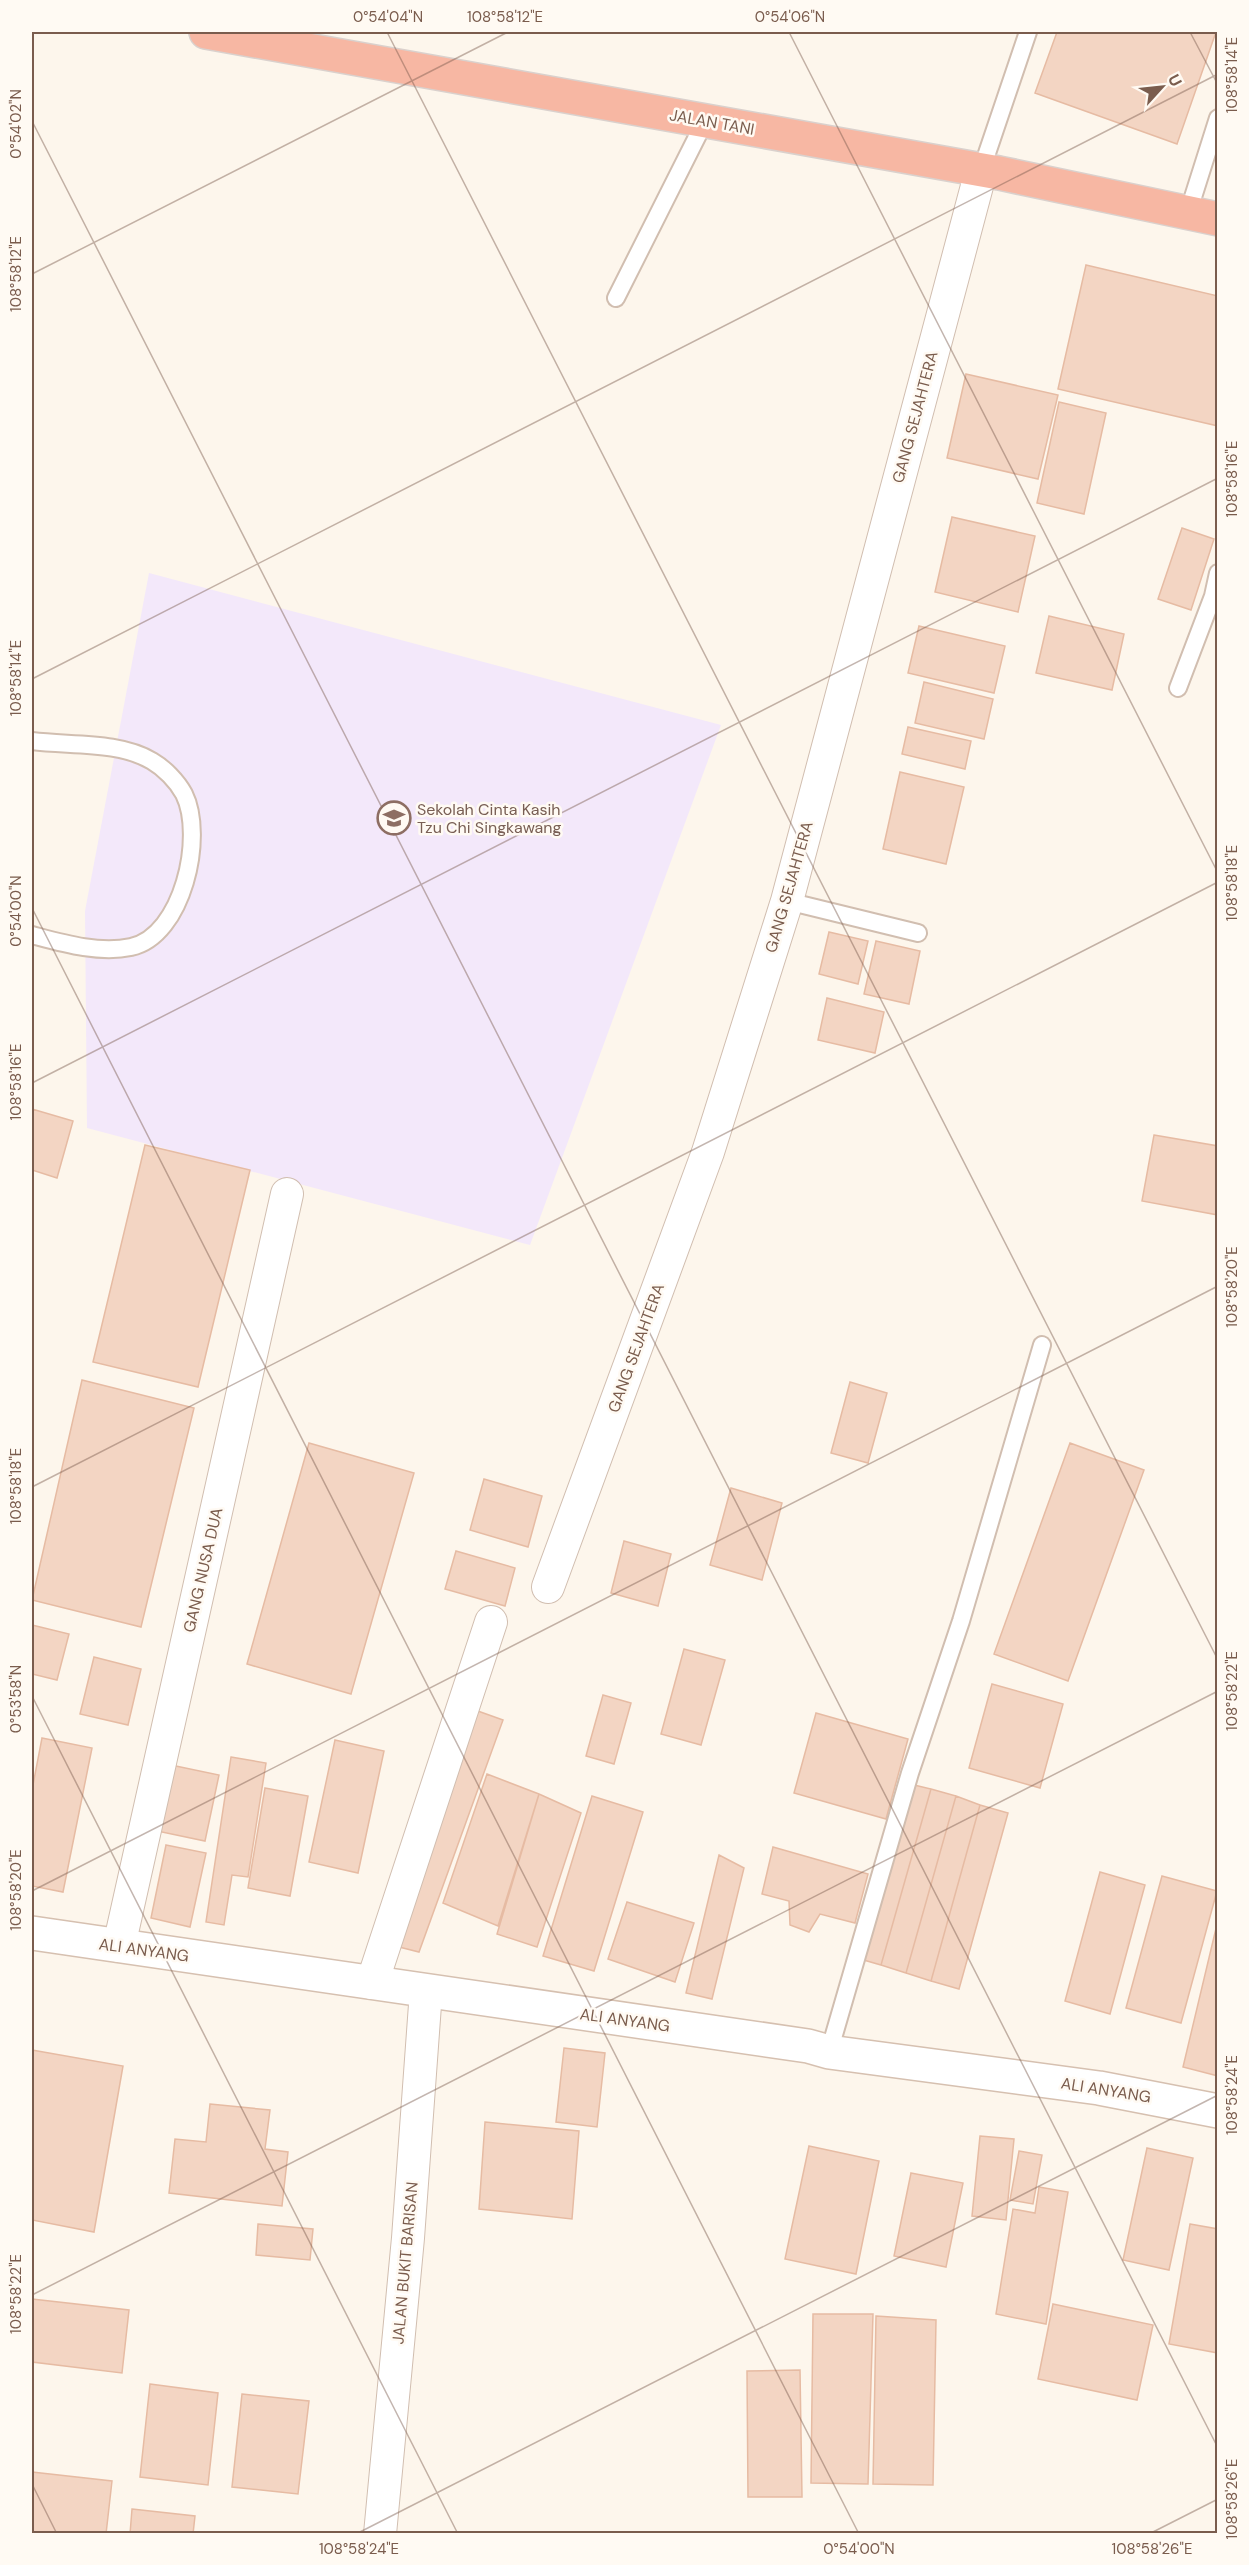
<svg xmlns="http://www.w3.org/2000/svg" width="1249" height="2565" viewBox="0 0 1249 2565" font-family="'DM Sans',sans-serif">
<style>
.education{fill:#f3e8fa}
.building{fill:#f3d5c3;stroke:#e6bba3;stroke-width:1.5}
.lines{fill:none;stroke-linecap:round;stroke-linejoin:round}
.lane-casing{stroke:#d1beb0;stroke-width:20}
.street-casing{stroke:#d1beb0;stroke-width:34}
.secondary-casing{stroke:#d6c0b0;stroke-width:36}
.highway-casing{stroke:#dad1cd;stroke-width:36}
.lane{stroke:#fff;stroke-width:16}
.street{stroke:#fff;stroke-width:32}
.secondary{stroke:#fff;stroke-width:33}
.highway{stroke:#f7b7a3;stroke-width:33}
.ticks{fill:none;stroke:#7a5c4d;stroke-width:1.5;stroke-opacity:0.45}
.labels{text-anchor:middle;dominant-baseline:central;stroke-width:5;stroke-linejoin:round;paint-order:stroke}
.street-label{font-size:16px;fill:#7a5c4d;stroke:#fffaf3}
.education-label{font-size:16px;fill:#785e54;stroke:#fffaf3;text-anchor:start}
.neatline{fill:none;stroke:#7a5c4d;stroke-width:2}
.ticks-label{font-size:15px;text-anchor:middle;fill:#7a5c4d}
</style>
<rect width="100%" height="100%" fill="#fdf6ec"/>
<path class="education" d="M149,573l572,152 -191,520 -443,-117 -2,-217z"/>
<path class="building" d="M1057,32h159l-39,112 -142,-51z
M1086,265l132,31v130l-160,-37z
M966,374l92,21 -20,84 -91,-21z
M1059,402l47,11 -22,101 -47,-11z
M952,517l83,19 -17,76 -83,-20z
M1182,528l32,11 -23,71 -33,-11z
M1049,616l75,18 -12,56 -76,-17z
M919,626l86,20 -11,47 -86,-20z
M924,682l69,17 -9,40 -69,-16z
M908,727l63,14 -6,28 -63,-15z
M900,772l64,15 -18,77 -63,-15z
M829,932l39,9 -10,43 -39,-10z
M876,941l44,10 -11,53 -45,-10z
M827,998l57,14 -9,41 -57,-13z
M32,1109l41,12 -16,57 -25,-8z
M1154,1135l64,11v69l-76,-14z
M145,1145l105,25 -52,217 -105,-25z
M82,1380l112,28 -53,219 -109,-27z
M850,1382l37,11 -19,70 -37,-10z
M309,1443l105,30 -63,221 -104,-30z
M1070,1443l74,27 -76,211 -74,-27z
M484,1479l58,17 -14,51 -58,-17z
M731,1488l51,15 -20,77 -52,-15z
M624,1541l47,13 -13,52 -47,-13z
M456,1551l59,17 -10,38 -60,-17z
M32,1625l37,9 -12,46 -25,-6z
M684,1649l41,11 -24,85 -40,-11z
M94,1657l47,12 -13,56 -48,-11z
M992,1684l71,20 -23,84 -71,-20z
M603,1695l28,8 -17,61 -28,-8z
M475,1710l28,10 -84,232 -24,-6z
M816,1713l92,26 -22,80 -92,-26z
M42,1738l50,10 -29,144 -31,-6v-96z
M335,1740l49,11 -26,122 -49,-11z
M231,1757l35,6 -18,114 -16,-2 -8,50 -18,-3z
M171,1765l48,10 -14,66 -48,-10z
M487,1774l52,20 -41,132 -55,-23z
M910,1784l21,5 -50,176 -21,-6z
M265,1788l43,8 -18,100 -42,-8z
M931,1789l25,7 -50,177 -25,-8z
M539,1794l42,19 -44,134 -40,-13z
M592,1796l51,16 -49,159 -51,-15z
M956,1796l24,9 -49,176 -25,-8z
M980,1805l28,8 -49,176 -28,-8z
M166,1845l40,8 -16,74 -39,-9z
M773,1847l95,27 -13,49 -35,-9 -11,18 -19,-7 -1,-24 -27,-7z
M719,1855l25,13 -32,131 -26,-6z
M1100,1872l45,13 -35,129 -45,-13z
M1162,1876l55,15 -36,132 -55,-15z
M627,1902l67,21 -19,59 -67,-23z
M1218,1920v156l-35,-9z
M564,2048l41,5 -8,74 -41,-5z
M32,2050l91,16 -29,166 -62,-12z
M210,2104l60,6 -5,39 23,3 -6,54 -113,-13 6,-54 31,3z
M485,2122l94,9 -7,88 -93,-10z
M980,2136l34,3 -8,81 -34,-4z
M809,2146l70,15 -23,113 -71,-15z
M1147,2148l46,10 -24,112 -46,-10z
M1019,2151l23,4 -9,49 -23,-4z
M911,2173l52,10 -17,84 -52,-11z
M1039,2187l29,5 -22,132 -50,-10 17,-105 22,4z
M258,2224l55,5 -3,31 -54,-5z
M1190,2224l28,5v124l-49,-9z
M32,2299l97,11 -7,63 -90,-11z
M1053,2304l100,21 -16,75 -99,-21z
M813,2314h60l-5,170 -57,-1z
M876,2316l60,4 -3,165 -60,-1z
M800,2370l2,127h-54l-1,-126z
M150,2384l68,9 -10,92 -68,-8z
M242,2394l67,7 -11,93 -66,-7z
M32,2472l80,9 -6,53h-74z
M132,2509l63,7 -2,18h-63z"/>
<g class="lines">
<g class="lane-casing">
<path id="lane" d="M981,171l47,-139
M1188,213l30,-95
M616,298l89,-177
M1178,688l35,-92 5,-23
M32,741c38,5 87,0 120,20 12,7 25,20 32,33 21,42 -1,142 -53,153 -32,7 -69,-4 -99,-12
M787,901l131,32
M829,2052l81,-279 51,-152 81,-276"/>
</g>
<g class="street-casing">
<path id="street" d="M548,1587l160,-435 79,-251 194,-730
M119,1946l168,-752
M372,1983l119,-361
M380,2534l28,-296 18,-247"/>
</g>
<g class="secondary-casing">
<path id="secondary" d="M32,1933l776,113 21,6 270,36 119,23"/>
</g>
<g class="highway-casing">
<path id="highway" d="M206,32l793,141 219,46"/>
</g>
<use href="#lane" class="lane"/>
<use href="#street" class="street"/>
<use href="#secondary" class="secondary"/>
<use href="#highway" class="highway"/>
</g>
<path class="ticks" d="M387,32l831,1628M789,32l429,841M1190,32l28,53M32,121l1186,2327M32,274l476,-242M32,679l1186,-605M32,908l827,1626M32,1083l1186,-605M32,1487l1186,-605M32,1696l426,838M32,1891l1186,-605M32,2295l1186,-604M32,2484l25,50M356,2534l862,-439M1149,2534l69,-35"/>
<defs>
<g id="school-ring" transform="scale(1.725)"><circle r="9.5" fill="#fffaf3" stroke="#8d6e63" stroke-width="1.5"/><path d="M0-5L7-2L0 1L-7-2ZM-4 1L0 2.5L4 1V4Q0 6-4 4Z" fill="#8d6e63"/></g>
</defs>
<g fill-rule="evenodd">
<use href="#school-ring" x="394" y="818"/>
</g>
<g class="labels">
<g class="street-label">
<text transform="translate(712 122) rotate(10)">JALAN TANI</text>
<text transform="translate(915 417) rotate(-75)">GANG SEJAHTERA</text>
<text transform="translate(789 887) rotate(-74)">GANG SEJAHTERA</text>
<text transform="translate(636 1348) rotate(-70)">GANG SEJAHTERA</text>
<text transform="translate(203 1570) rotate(-77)">GANG NUSA DUA</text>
<text transform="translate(144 1950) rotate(8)">ALI ANYANG</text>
<text transform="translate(625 2020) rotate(8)">ALI ANYANG</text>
<text transform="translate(1106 2090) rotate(9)">ALI ANYANG</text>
<text transform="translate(405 2263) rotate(-85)">JALAN BUKIT BARISAN</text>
</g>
<g class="education-label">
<text x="417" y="809">Sekolah Cinta Kasih<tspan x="417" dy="18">Tzu Chi Singkawang</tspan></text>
</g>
</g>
<rect width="1249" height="2565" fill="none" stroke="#fffaf3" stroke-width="66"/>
<g transform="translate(1162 87) rotate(63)" stroke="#fffaf3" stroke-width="4.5" paint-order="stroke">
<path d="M0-4.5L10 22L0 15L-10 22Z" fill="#7a5c4d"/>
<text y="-9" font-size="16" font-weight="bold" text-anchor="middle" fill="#7a5c4d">U</text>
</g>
<rect x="33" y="33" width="1183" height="2499" class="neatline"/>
<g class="ticks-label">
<text x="388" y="22">0°54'04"N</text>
<text x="505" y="22">108°58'12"E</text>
<text x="790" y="22">0°54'06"N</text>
<text transform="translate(1232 75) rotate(-90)" y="5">108°58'14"E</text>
<text transform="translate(16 124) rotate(-90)" y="5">0°54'02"N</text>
<text transform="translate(16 274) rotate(-90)" y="5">108°58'12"E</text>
<text transform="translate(1232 479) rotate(-90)" y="5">108°58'16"E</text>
<text transform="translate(16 678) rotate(-90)" y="5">108°58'14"E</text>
<text transform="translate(1232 883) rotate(-90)" y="5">108°58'18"E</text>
<text transform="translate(16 911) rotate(-90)" y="5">0°54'00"N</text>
<text transform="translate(16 1082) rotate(-90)" y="5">108°58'16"E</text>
<text transform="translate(1232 1287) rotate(-90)" y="5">108°58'20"E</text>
<text transform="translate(16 1486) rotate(-90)" y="5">108°58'18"E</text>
<text transform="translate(1232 1691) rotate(-90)" y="5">108°58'22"E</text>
<text transform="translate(16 1699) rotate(-90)" y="5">0°53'58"N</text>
<text transform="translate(16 1890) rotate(-90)" y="5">108°58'20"E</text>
<text transform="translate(1232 2095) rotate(-90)" y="5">108°58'24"E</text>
<text transform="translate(16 2294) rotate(-90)" y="5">108°58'22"E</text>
<text transform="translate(1232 2499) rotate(-90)" y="5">108°58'26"E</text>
<text x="359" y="2554">108°58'24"E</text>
<text x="859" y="2554">0°54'00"N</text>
<text x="1152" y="2554">108°58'26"E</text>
</g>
</svg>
